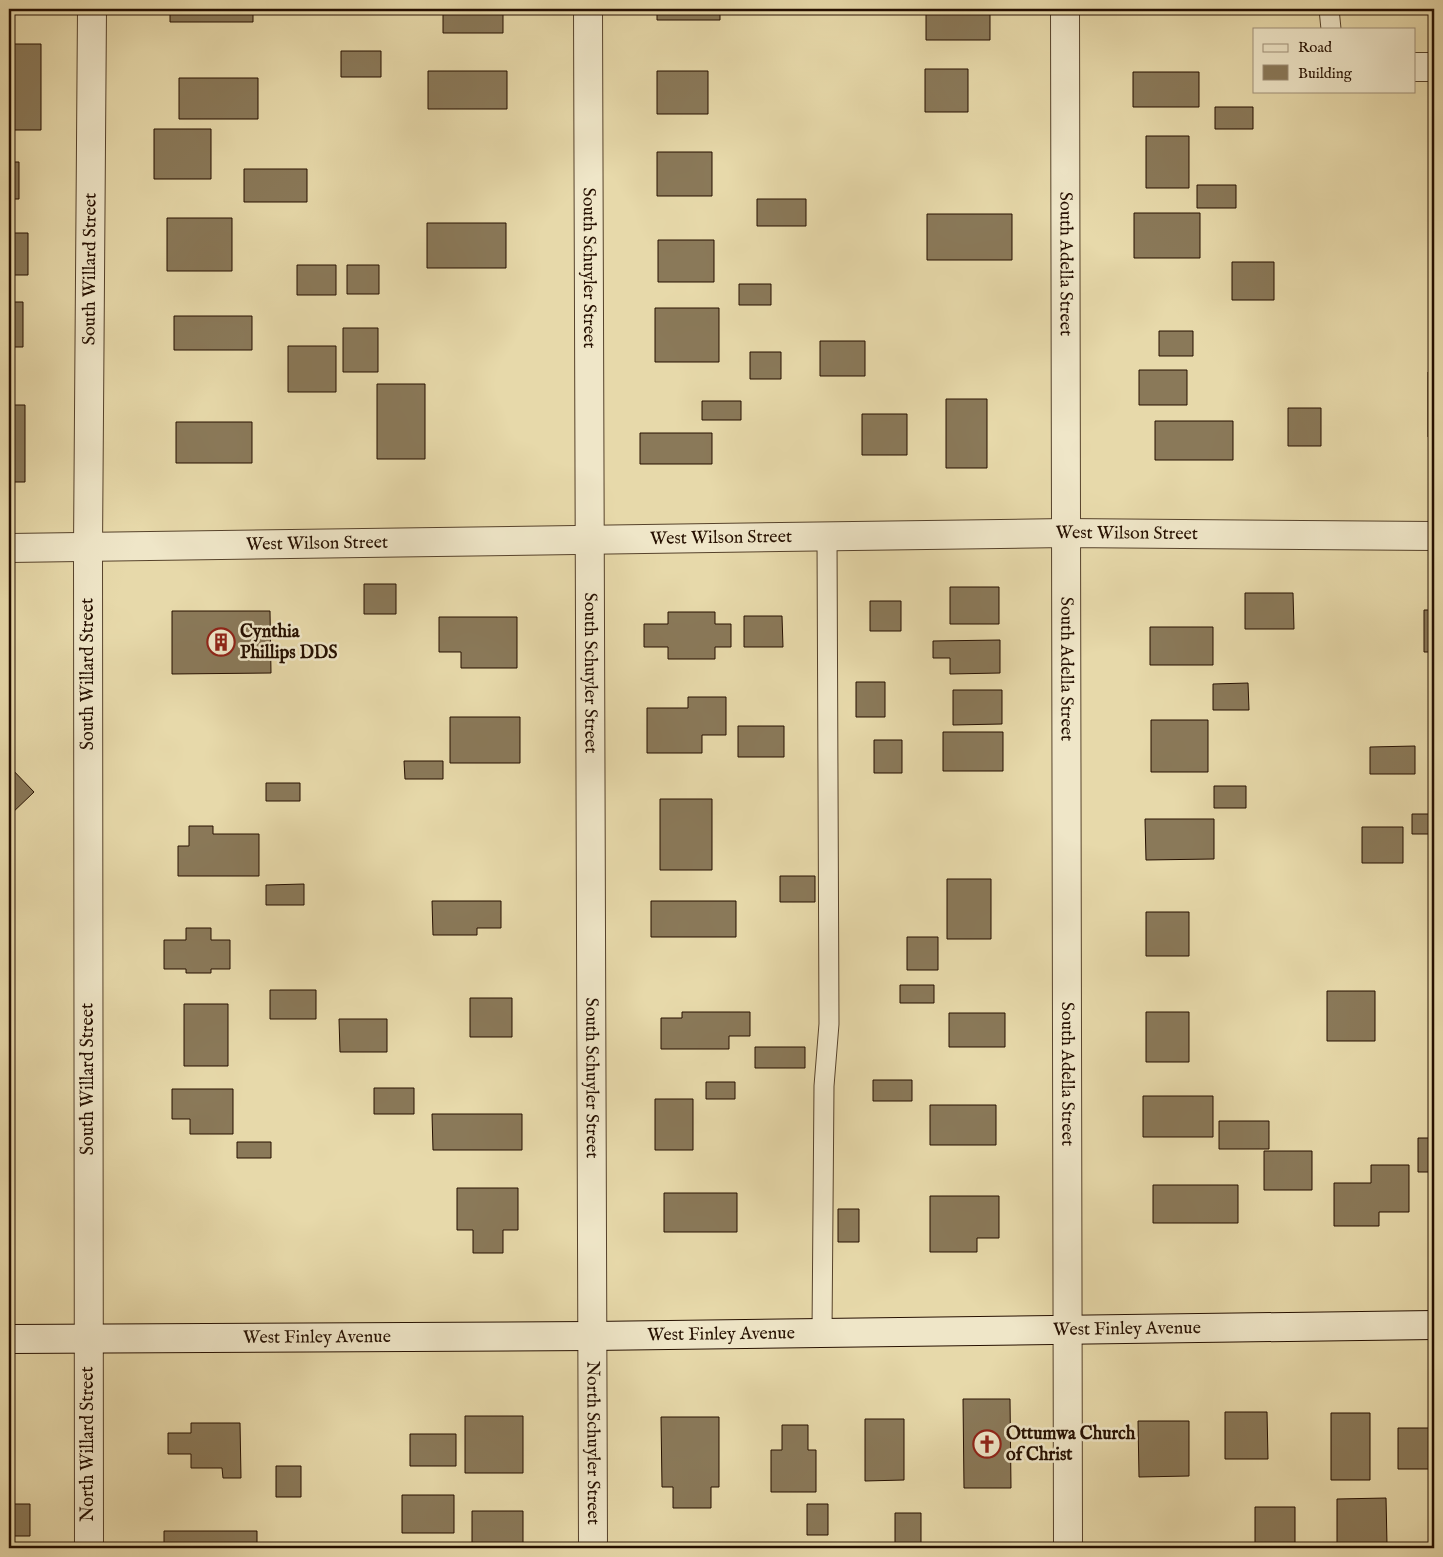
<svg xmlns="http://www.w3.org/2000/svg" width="1443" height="1557" viewBox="0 0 1443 1557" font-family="'IM FELL English',serif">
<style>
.building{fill:#8a7959;stroke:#261001}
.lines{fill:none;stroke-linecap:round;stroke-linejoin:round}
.service-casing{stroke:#56422b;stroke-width:21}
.minor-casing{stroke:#56422b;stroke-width:30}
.secondary-casing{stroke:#261001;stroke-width:30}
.service{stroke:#efe6c8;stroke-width:19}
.minor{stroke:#efe6c8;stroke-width:28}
.secondary{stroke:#efe6c8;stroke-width:28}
.labels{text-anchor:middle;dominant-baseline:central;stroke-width:5;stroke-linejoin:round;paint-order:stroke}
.street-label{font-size:18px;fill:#261001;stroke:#efe6c8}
.poi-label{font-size:18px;font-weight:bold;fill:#261001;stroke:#efe6c8;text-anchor:start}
</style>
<rect width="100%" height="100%" fill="#e7d9aa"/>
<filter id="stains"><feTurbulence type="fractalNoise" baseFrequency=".004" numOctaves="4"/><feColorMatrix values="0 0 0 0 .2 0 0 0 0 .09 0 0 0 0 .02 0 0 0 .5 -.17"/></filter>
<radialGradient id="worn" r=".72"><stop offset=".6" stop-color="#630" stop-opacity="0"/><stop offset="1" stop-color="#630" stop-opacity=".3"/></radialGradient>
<path class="building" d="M170,9h83v13h-83z
M443,9h60v24h-60z
M657,9h63v11h-63z
M926,9h64v31h-64z
M1134,9h66v4h-66z
M9,44h32v86h-32z
M341,51h40v26h-40z
M925,69h43v43h-43z
M428,71h79v38h-79z
M657,71h51v43h-51z
M1133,72h66v35h-66z
M179,78h79v41h-79z
M1215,107h38v22h-38z
M154,129h57v50h-57z
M1146,136h43v52h-43z
M657,152h55v44h-55z
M9,162h10v37h-10z
M244,169h63v33h-63z
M1197,185h39v23h-39z
M757,199h49v27h-49z
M1134,213h66v45h-66z
M927,214h85v46h-85z
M167,218h65v53h-65z
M427,223h79v45h-79z
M9,233h19v42h-19z
M658,240h56v42h-56z
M1232,262h42v38h-42z
M297,265h39v30h-39z
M347,265h32v29h-32z
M739,284h32v21h-32z
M9,302h14v45h-14z
M655,308h64v54h-64z
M174,316h78v34h-78z
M343,328h35v44h-35z
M1159,331h34v25h-34z
M820,341h45v35h-45z
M288,346h48v46h-48z
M750,352h31v27h-31z
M1139,370h48v35h-48z
M1428,372h6v65h-6z
M377,384h48v75h-48z
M946,399h41v69h-41z
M702,401h39v19h-39z
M9,405h16v77h-16z
M1288,408h33v38h-33z
M862,414h45v41h-45z
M1155,421h78v39h-78z
M176,422h76v41h-76z
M640,433h72v31h-72z
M364,584h32v30h-32z
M950,587h49v37h-49z
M1245,593h48l1,36h-49z
M870,601h31v30h-31z
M1424,610h10v42h-10z
M172,611h98l1,62 -99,1z
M668,612h47v12h16v23h-16v12h-47v-12h-24v-23h24z
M744,616h38l1,31h-39z
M439,617h78v51h-56v-16h-22z
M1150,627h63v38h-63z
M1000,640v33l-50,1v-16h-17v-17z
M856,682h29v35h-29z
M1248,683l1,27h-36v-26z
M953,690h49v34l-49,1z
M688,697h38v38h-24v18h-55v-45h41z
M450,717h70v46h-70z
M1151,720h57v52h-57z
M738,726h46v31h-46z
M943,732h60v39h-60z
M874,740h28v33h-28z
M1415,746v28h-45v-27z
M404,761h39v18h-38z
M9,766l25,26 -25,24z
M266,783h34v18h-34z
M1214,786h32v22h-32z
M1431,788h3v54h-3v-8h-19v-20h19z
M660,799h52v71h-52z
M1145,819h69v40l-68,1z
M189,826h24v8h46v42h-81v-30h11z
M1362,827h41v36h-41z
M780,876h35v26h-35z
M947,879h44v60h-44z
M304,884v21h-38v-20z
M432,901h69v27h-24v7h-44z
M651,901h85v36h-85z
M1146,912h43v44h-43z
M186,928h25v12h19v29h-19v4h-25v-4h-22v-29h22z
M907,937h31v33h-31z
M900,985h34v18h-34z
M270,990h46v29h-46z
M1327,991h48v50h-48z
M470,998h42v39h-42z
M184,1004h44v62h-44z
M682,1012h68v24h-21v13h-68v-31h21z
M1146,1012h43v50h-43z
M949,1013h56v34h-56z
M339,1019h48v33h-47z
M755,1047h50v21h-50z
M873,1080h39v21h-39z
M706,1082h29v17h-29z
M374,1088h40v26h-40z
M172,1089h61v45h-43v-15h-18z
M1143,1096h70v41h-70z
M655,1099h38v51h-38z
M930,1105h66v40h-66z
M432,1114h90v36h-89z
M1219,1121h50v28h-50z
M1418,1138h16v34h-16z
M237,1142h34v16h-34z
M1264,1151h48v39h-48z
M1371,1165h38v47h-30v14h-45v-43h37z
M1153,1185h85v38h-85z
M457,1188h61v42h-15v23h-30v-23h-16z
M664,1193h73v39h-73z
M930,1196h69v42h-22v14h-47z
M838,1209h21v33h-21z
M963,1399h47l1,89h-47z
M1225,1412h42l1,47h-43z
M1331,1413h39v67h-39z
M465,1416h58v57h-58z
M661,1417h58v70h-8v21h-38v-21h-11z
M865,1419h39v61l-39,1z
M1138,1421h51v55l-50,1z
M191,1423h49l1,55h-18l-1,-10h-31v-14h-23v-21h23z
M782,1425h26v25h8v42h-45v-42h11z
M1398,1428h36v41h-36z
M410,1434h46v32h-46z
M276,1466h25v31h-25z
M402,1495h52v38h-52z
M1386,1498l1,46h-50v-45z
M9,1504h21v32h-21z
M807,1504h21v31h-21z
M1255,1507h40v36h-40z
M472,1511h51v37h-51z
M895,1513h26v34h-26z
M164,1531h93v17h-93z"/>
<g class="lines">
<g class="service-casing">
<path id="service" d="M1329,9l2,20
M822,1333l2,-247 5,-62 -2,-487"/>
</g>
<g class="minor-casing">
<g id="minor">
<path id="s1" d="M588,9l5,1539"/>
<path id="s2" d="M1065,9l3,1539"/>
<path d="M1414,67h20"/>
<path id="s3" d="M9,548l1056,-15 369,3"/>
<path id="s4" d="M89,1548l-1,-1000 4,-539"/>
</g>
</g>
<g class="secondary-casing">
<g id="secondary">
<path id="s5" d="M9,1339l583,-3 842,-11"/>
</g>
</g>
<use href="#service" class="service"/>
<use href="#minor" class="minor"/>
<use href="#secondary" class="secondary"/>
</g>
<defs>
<g id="building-ring" transform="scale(1.4375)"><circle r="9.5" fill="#efe6c8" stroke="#8f2418" stroke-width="1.5"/><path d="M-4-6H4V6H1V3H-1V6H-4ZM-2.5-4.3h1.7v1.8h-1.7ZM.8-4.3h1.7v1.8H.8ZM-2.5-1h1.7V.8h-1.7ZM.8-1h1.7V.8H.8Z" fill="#8f2418"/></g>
<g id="church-ring" transform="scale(1.4375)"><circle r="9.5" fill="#efe6c8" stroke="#8f2418" stroke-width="1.5"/><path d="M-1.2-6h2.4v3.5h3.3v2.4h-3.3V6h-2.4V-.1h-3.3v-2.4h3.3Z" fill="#8f2418"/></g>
</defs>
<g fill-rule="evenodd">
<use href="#building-ring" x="221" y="642"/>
<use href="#church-ring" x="987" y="1444"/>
</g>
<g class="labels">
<g class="street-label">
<text stroke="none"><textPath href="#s2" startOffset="255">South Adella Street</textPath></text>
<text stroke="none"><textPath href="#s1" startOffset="259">South Schuyler Street</textPath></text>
<text stroke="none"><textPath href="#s4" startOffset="1279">South Willard Street</textPath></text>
<text stroke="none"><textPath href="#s3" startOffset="1118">West Wilson Street</textPath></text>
<text stroke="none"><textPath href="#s3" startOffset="712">West Wilson Street</textPath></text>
<text stroke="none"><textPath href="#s3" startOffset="308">West Wilson Street</textPath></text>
<text stroke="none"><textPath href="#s2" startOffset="660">South Adella Street</textPath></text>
<text stroke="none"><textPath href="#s1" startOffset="664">South Schuyler Street</textPath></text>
<text transform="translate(88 674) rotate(-90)">South Willard Street</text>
<text stroke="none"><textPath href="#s2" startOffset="1065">South Adella Street</textPath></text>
<text stroke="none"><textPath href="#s1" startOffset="1069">South Schuyler Street</textPath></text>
<text transform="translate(88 1079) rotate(-90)">South Willard Street</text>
<text stroke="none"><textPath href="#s5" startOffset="1118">West Finley Avenue</textPath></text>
<text stroke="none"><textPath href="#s5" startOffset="712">West Finley Avenue</textPath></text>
<text stroke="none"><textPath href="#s5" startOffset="308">West Finley Avenue</textPath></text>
<text stroke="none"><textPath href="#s1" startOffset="1434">North Schuyler Street</textPath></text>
<text transform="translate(88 1444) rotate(-90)">North Willard Street</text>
</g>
<g class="poi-label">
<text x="240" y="632">Cynthia<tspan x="240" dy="21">Phillips DDS</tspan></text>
<text x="1006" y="1434">Ottumwa Church<tspan x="1006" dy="21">of Christ</tspan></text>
</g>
</g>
<rect width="1443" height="1557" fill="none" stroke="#e7d9aa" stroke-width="30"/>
<rect x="10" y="10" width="1423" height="1537" fill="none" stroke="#261001" stroke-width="2.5"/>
<rect x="15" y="15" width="1413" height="1527" fill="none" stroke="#261001"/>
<rect x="1253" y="28" width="162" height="65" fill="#efe6c8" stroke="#9f9078"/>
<rect x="1263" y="44" width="25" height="8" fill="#efe6c8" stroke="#9f9078"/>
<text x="1298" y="52" font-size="15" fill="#261001">Road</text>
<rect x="1263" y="65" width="25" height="15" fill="#8a7959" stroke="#9f9078"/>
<text x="1298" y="78" font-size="15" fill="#261001">Building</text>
<rect width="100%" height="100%" filter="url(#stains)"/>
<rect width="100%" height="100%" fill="url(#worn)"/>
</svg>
